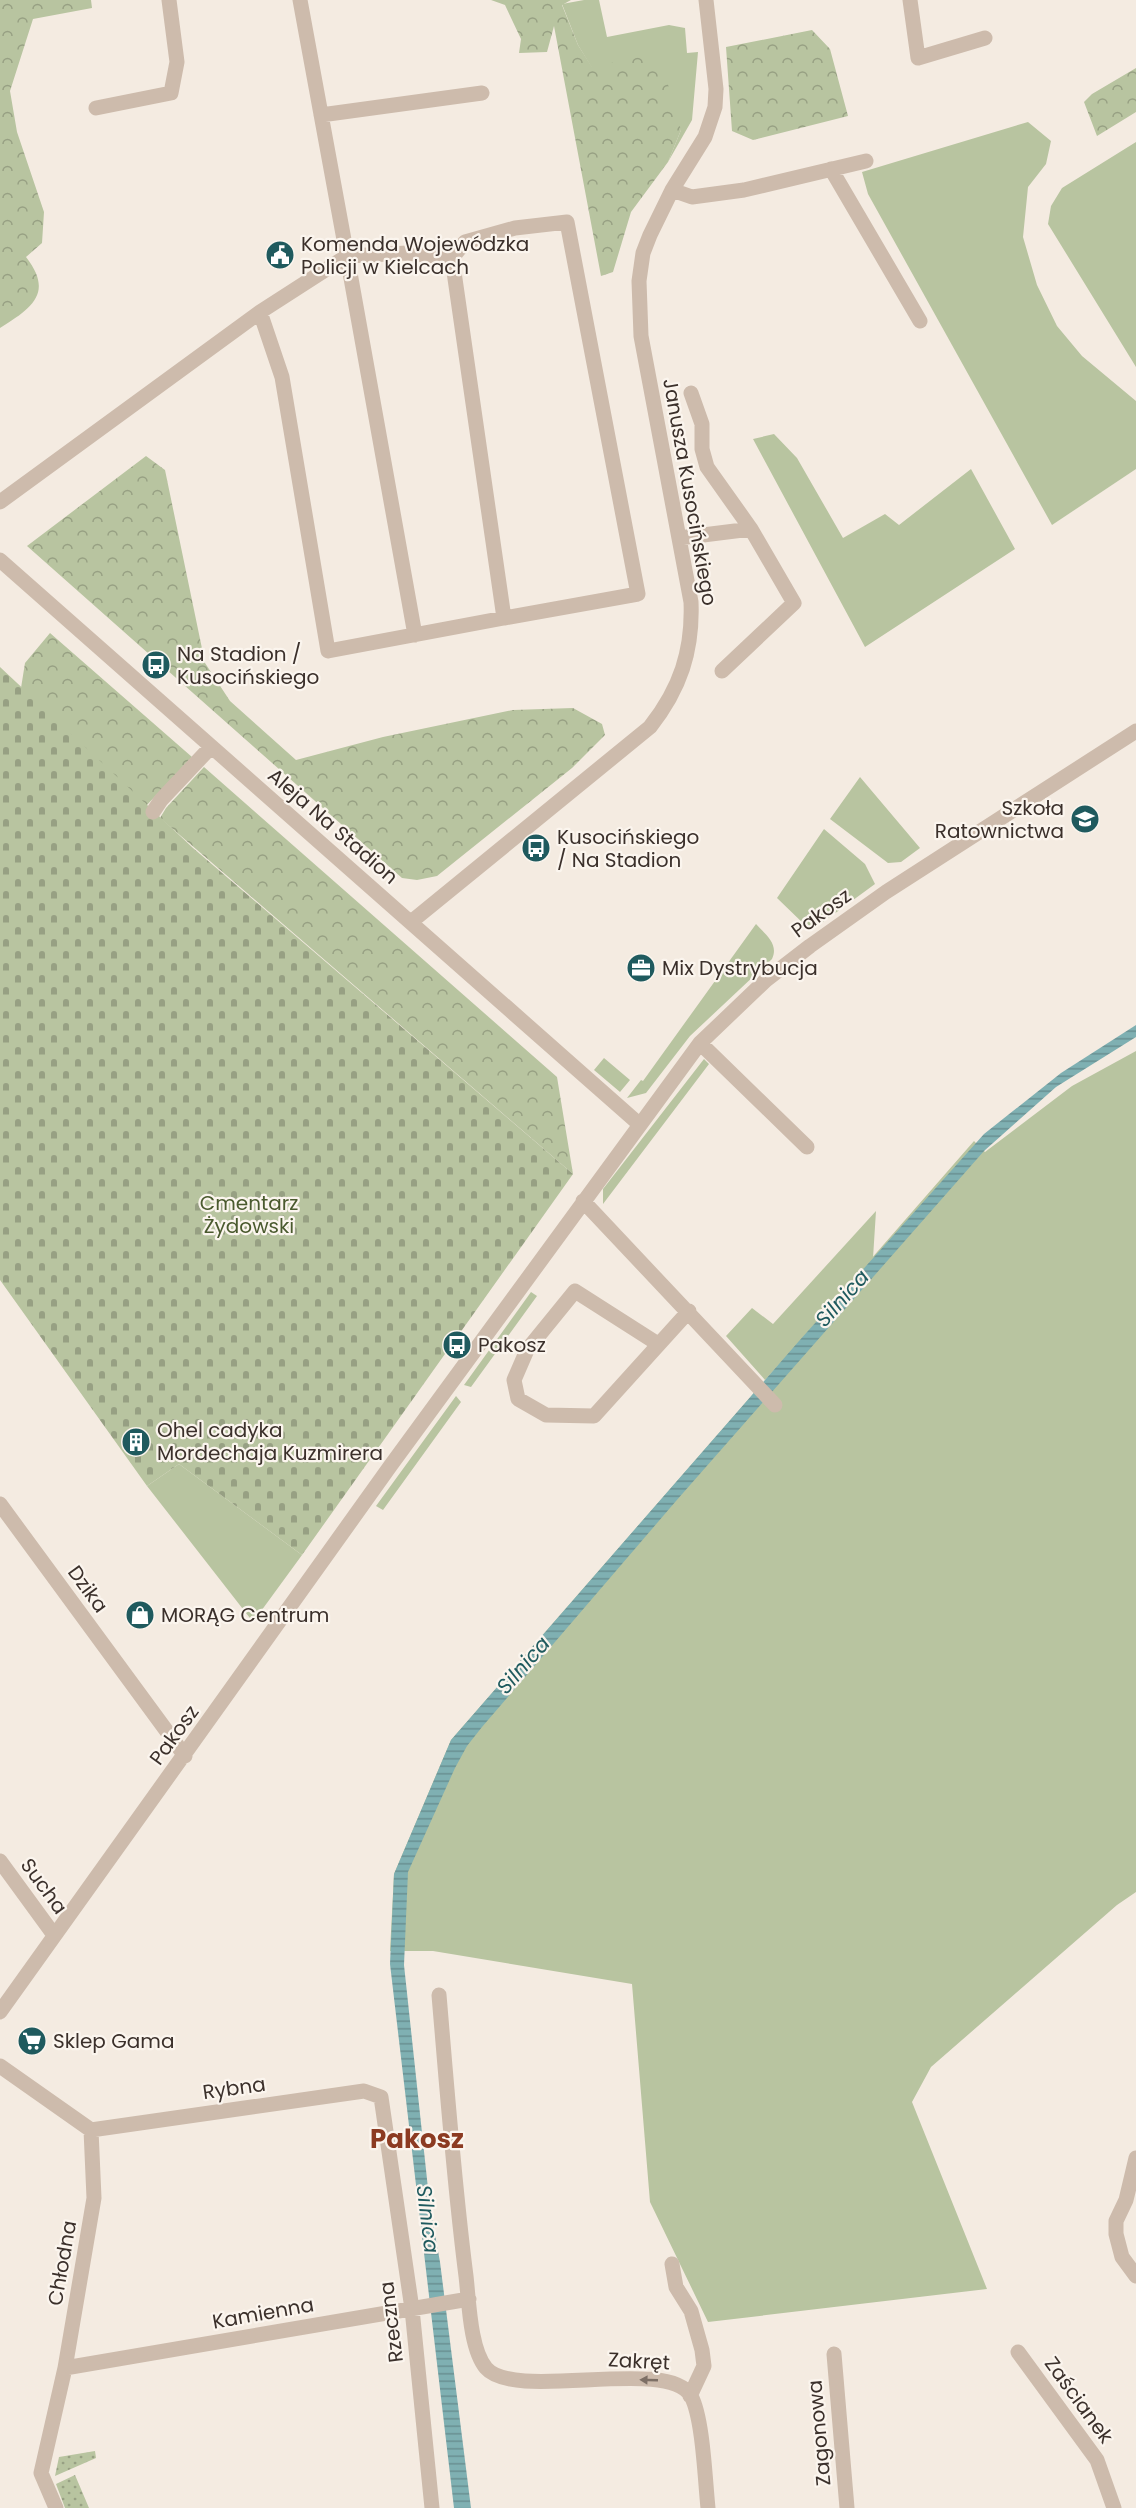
<svg xmlns="http://www.w3.org/2000/svg" width="1136" height="2508" viewBox="0 0 1136 2508" font-family="Poppins,sans-serif">
<style>
.grass{fill:#b8c4a0}
.forest{fill:url(#forest-crowns)}
.cemetery{fill:url(#cemetery-stones)}
.garden{fill:url(#garden-dots)}
.water{fill:url(#water-rules)}
.lines{fill:none;stroke-linecap:round;stroke-linejoin:round}
.minor{stroke:#cdbbac;stroke-width:15}
.oneway{fill:#7d6f65}
.labels{text-anchor:middle;dominant-baseline:central;stroke-width:4.5;stroke-linejoin:round;paint-order:stroke}
.poi-label{font-size:20px;fill:#3b302b;stroke:#fbf5ee;text-anchor:start}
.street-label{font-size:20px;fill:#3b302b;stroke:#fbf5ee}
.park-label{font-size:20px;fill:#4a5a2e;stroke:#fbf5ee}
.water-label{font-size:21px;font-style:italic;fill:#1f5a5e;stroke:#fbf5ee}
.district-label{font-size:26px;font-weight:bold;fill:#8c3b22;stroke:#fbf5ee}
</style>
<defs>
<pattern id="forest-crowns" width="20" height="18" patternUnits="userSpaceOnUse" patternTransform="scale(1.5)"><rect width="20" height="18" fill="#b8c4a0"/><path d="M2 6a3 3 0 1 1 6 0M12 15a3 3 0 1 1 6 0" fill="none" stroke="#97a083"/></pattern>
<pattern id="cemetery-stones" width="16" height="16" patternUnits="userSpaceOnUse" patternTransform="scale(1.5)"><rect width="16" height="16" fill="#b8c4a0"/><path d="M2 7V4a2 2 0 0 1 4 0v3zM10 15v-3a2 2 0 0 1 4 0v3z" fill="#97a083"/></pattern>
<pattern id="garden-dots" width="8" height="8" patternUnits="userSpaceOnUse" patternTransform="scale(1.5)"><rect width="8" height="8" fill="#b8c4a0"/><path d="M2 2h.1M6 6h.1" fill="none" stroke="#97a083" stroke-width="1.8" stroke-linecap="round"/></pattern>
<pattern id="water-rules" width="6" height="5" patternUnits="userSpaceOnUse" patternTransform="scale(1.5)"><rect width="6" height="5" fill="#7fb0b2"/><path d="M0 2.5h6" fill="none" stroke="#699091"/></pattern>
</defs>
<rect width="100%" height="100%" fill="#f4ebe1"/>
<path class="grass" d="M584,0h15l8,37 62,-12 16,3 2,25 11,-1 -6,68 -24,42 13,-32 -89,-62 -14,-23 -16,-41z
M1028,122l23,19 -5,23 -18,23 -5,50 14,48 20,41 25,30 54,45v68l-84,56 -184,-331 -6,-22z
M1136,142v225l-88,-143 3,-18 11,-18z
M774,434l23,24 46,80 42,-24 14,11 72,-56 44,80 -150,98 -112,-208z
M860,777l60,71 -19,14 -13,1 -58,-44z
M824,829l41,35 10,20 -56,41 -12,2 -30,-29z
M756,924c10,11 23,20 16,35l-82,77 -44,57 -19,5 14,-18 2,1z
M1136,1051v841l-19,13 -186,162 -19,35 75,187 -279,33 -58,-120 -18,-218 -199,-33h-43l4,-77 57,-134 523,-599 11,11 87,-66z
M604,1058l26,22 -10,12 -26,-22z
M704,1059l5,5 -106,140v-15z
M876,1211l-3,47 -108,122 -39,-44 26,-28 21,16z
M531,1292l6,4 -66,91 -7,-2z
M456,1396l5,6 -78,108 -7,-4z
M179,1464l123,91 -49,67 -106,-136z"/>
<path class="forest" d="M0,0h91l1,8 -59,11 -23,72 7,41 27,80 -2,31 -16,14c28,36 6,51 -26,71z
M491,0h80l-9,5 16,40 14,22 67,-14 22,77 -13,32 -37,50 -18,60 -12,4 -47,-250 -7,26 -28,1 2,-14 -16,-34z
M812,30l18,19 18,67 -95,24 -21,-9 -6,-84z
M1136,68v44l-39,24 -13,-34 8,-8z
M146,456l19,14 40,193 25,38 66,59 87,-23 130,-27 60,-2 29,16 3,11 -33,33 -135,108 -20,4 -15,-2 -375,-332z
M50,633l142,124 -46,49 -125,-118 4,-25z
M204,767l353,310 16,97 -413,-356 6,-10z"/>
<path class="cemetery" d="M0,667l193,181 380,326 -271,381 -123,-91 -32,22 -147,-206z"/>
<path class="garden" d="M95,2451l1,7 -41,18 4,-19z
M75,2475l14,33h-24l-9,-24z"/>
<path class="water" d="M1136,1025v12l-80,50 -72,64 -308,350 -194,226 -15,19 -12,22 -47,104 -4,93 26,242 10,55 31,246h-17l-64,-544 4,-90 57,-134 348,-399 185,-207 77,-61z"/>
<g class="lines">
<path class="minor" d="M910,0l8,58 67,-20
M96,108l75,-15 6,-31 -8,-62
M321,115l161,-22
M831,169l89,152
M672,190l20,7 52,-7 122,-29
M260,312l22,65 46,274 176,-33 -52,-360 13,-16 50,-14 52,-6 71,372 -134,24
M691,393l11,31v25l5,18 44,62
M0,502l260,-190 87,-56 -47,-256
M679,538l72,-9 43,74 -72,68
M0,560l639,564
M415,635l-68,-379 61,-3 44,5
M153,812l8,-12 50,-53
M411,922l239,-195c30,-38 43,-76 41,-125l-50,-266 -2,-55 4,-28 7,-18 22,-45 33,-53 10,-30 1,-18 -10,-89
M700,1043l107,104
M583,1201l192,204
M658,1344l-83,-53 -48,59 -13,30 4,19 28,16 48,1 95,-105
M0,1504l185,252
M0,1861l54,74
M439,1995c8,94 15,188 27,281 3,26 4,73 20,92 29,34 182,-12 205,28 12,22 14,84 17,112
M0,2012l391,-547 309,-422 66,-63 44,-34 76,-54 250,-161
M0,2066l91,64 3,68 -29,170 -24,105 15,35
M91,2130l273,-39 17,6 31,212 20,199
M1136,2158l-10,42 -10,21v13l6,23 14,19
M672,2264l4,23 15,24 11,39 2,16 -14,30
M1018,2352l79,108 17,48
M834,2354l13,154
M65,2368l404,-69"/>
</g>
<defs><path id="oneway-solid" d="M-6-.8H1V-3.2L6.5 0L1 3.2V.8H-6Z" transform="scale(1.5)"/></defs>
<use class="oneway" href="#oneway-solid" transform="translate(649 2380) rotate(-178)"/>
<defs>
<g id="civic-disc" transform="scale(1.5)"><circle r="9.5" fill="#1f5a5e" stroke="#fbf5ee"/><path d="M-.6-6.5H3V-4.5H.6V-3L4-1V1h2V6H-6V1h2V-1L-.6-3ZM-1.2 2.5V6h2.4V2.5Z" fill="#fff"/></g>
<g id="bus-disc" transform="scale(1.5)"><circle r="9.5" fill="#1f5a5e" stroke="#fbf5ee"/><path d="M-5-6H5V4H4V6H2V4H-2V6H-4V4H-5ZM-3.5-4V0h7V-4ZM-3.5 1.2v1.5H-2V1.2ZM2 1.2v1.5H3.5V1.2Z" fill="#fff"/></g>
<g id="school-disc" transform="scale(1.5)"><circle r="9.5" fill="#1f5a5e" stroke="#fbf5ee"/><path d="M0-5L7-2L0 1L-7-2ZM-4 1L0 2.5L4 1V4Q0 6-4 4Z" fill="#fff"/></g>
<g id="office-disc" transform="scale(1.5)"><circle r="9.5" fill="#1f5a5e" stroke="#fbf5ee"/><path d="M-6-3h4V-5.5h4V-3h4V5H-6ZM-1-4.5V-3h2v-1.5ZM-6 0V1H6V0Z" fill="#fff"/></g>
<g id="building-disc" transform="scale(1.5)"><circle r="9.5" fill="#1f5a5e" stroke="#fbf5ee"/><path d="M-4-6H4V6H1V3H-1V6H-4ZM-2.5-4.3h1.7v1.8h-1.7ZM.8-4.3h1.7v1.8H.8ZM-2.5-1h1.7V.8h-1.7ZM.8-1h1.7V.8H.8Z" fill="#fff"/></g>
<g id="shop-disc" transform="scale(1.5)"><circle r="9.5" fill="#1f5a5e" stroke="#fbf5ee"/><path d="M-5-2.5h2.3a2.7 3.5 0 0 1 5.4 0H5L5.5 6h-11ZM-1.5-2.5h3a1.5 2.3 0 0 0-3 0Z" fill="#fff"/></g>
<g id="supermarket-disc" transform="scale(1.5)"><circle r="9.5" fill="#1f5a5e" stroke="#fbf5ee"/><path d="M-6-5.5h2.5l.6 2H6L4.5 2H-2.5L-4.4-4H-6ZM-1.5 3.2a1.3 1.3 0 1 0 .1 0ZM3 3.2a1.3 1.3 0 1 0 .1 0Z" fill="#fff"/></g>
</defs>
<g fill-rule="evenodd">
<use href="#civic-disc" x="280" y="255"/>
<use href="#bus-disc" x="156" y="665"/>
<use href="#school-disc" x="1085" y="819"/>
<use href="#bus-disc" x="536" y="848"/>
<use href="#office-disc" x="641" y="968"/>
<use href="#bus-disc" x="457" y="1345"/>
<use href="#building-disc" x="136" y="1442"/>
<use href="#shop-disc" x="140" y="1615"/>
<use href="#supermarket-disc" x="32" y="2041"/>
</g>
<g class="labels">
<g class="poi-label">
<text x="301" y="244">Komenda Wojewódzka<tspan x="301" dy="23">Policji w Kielcach</tspan></text>
<text x="177" y="654">Na Stadion /<tspan x="177" dy="23">Kusocińskiego</tspan></text>
<text x="1064" y="808" text-anchor="end">Szkoła<tspan x="1064" dy="23">Ratownictwa</tspan></text>
<text x="557" y="837">Kusocińskiego<tspan x="557" dy="23">/ Na Stadion</tspan></text>
<text x="662" y="968">Mix Dystrybucja</text>
<text x="478" y="1345">Pakosz</text>
<text x="157" y="1430">Ohel cadyka<tspan x="157" dy="23">Mordechaja Kuzmirera</tspan></text>
<text x="161" y="1615">MORĄG Centrum</text>
<text x="53" y="2041">Sklep Gama</text>
</g>
<g class="street-label">
<text transform="translate(690 492) rotate(80)">Janusza Kusocińskiego</text>
<text transform="translate(333 826) rotate(41)">Aleja Na Stadion</text>
<text transform="translate(821 913) rotate(-36)">Pakosz</text>
<text transform="translate(88 1589) rotate(54)">Dzika</text>
<text transform="translate(174 1735) rotate(-54)">Pakosz</text>
<text transform="translate(44 1886) rotate(54)">Sucha</text>
<text transform="translate(234 2088) rotate(-8)">Rybna</text>
<text transform="translate(62 2263) rotate(-80)">Chłodna</text>
<text transform="translate(263 2313) rotate(-10)">Kamienna</text>
<text transform="translate(391 2322) rotate(-97)">Rzeczna</text>
<text transform="translate(639 2361) rotate(3)">Zakręt</text>
<text transform="translate(1079 2400) rotate(54)">Zaścianek</text>
<text transform="translate(819 2433) rotate(-95)">Zagonowa</text>
</g>
<g class="park-label">
<text x="249" y="1203">Cmentarz<tspan x="249" dy="23">Żydowski</tspan></text>
</g>
<g class="water-label">
<text transform="translate(842 1298) rotate(-48)">Silnica</text>
<text transform="translate(523 1665) rotate(-49)">Silnica</text>
<text transform="translate(428 2219) rotate(83)">Silnica</text>
</g>
<g class="district-label">
<text x="417" y="2139">Pakosz</text>
</g>
</g>
</svg>
